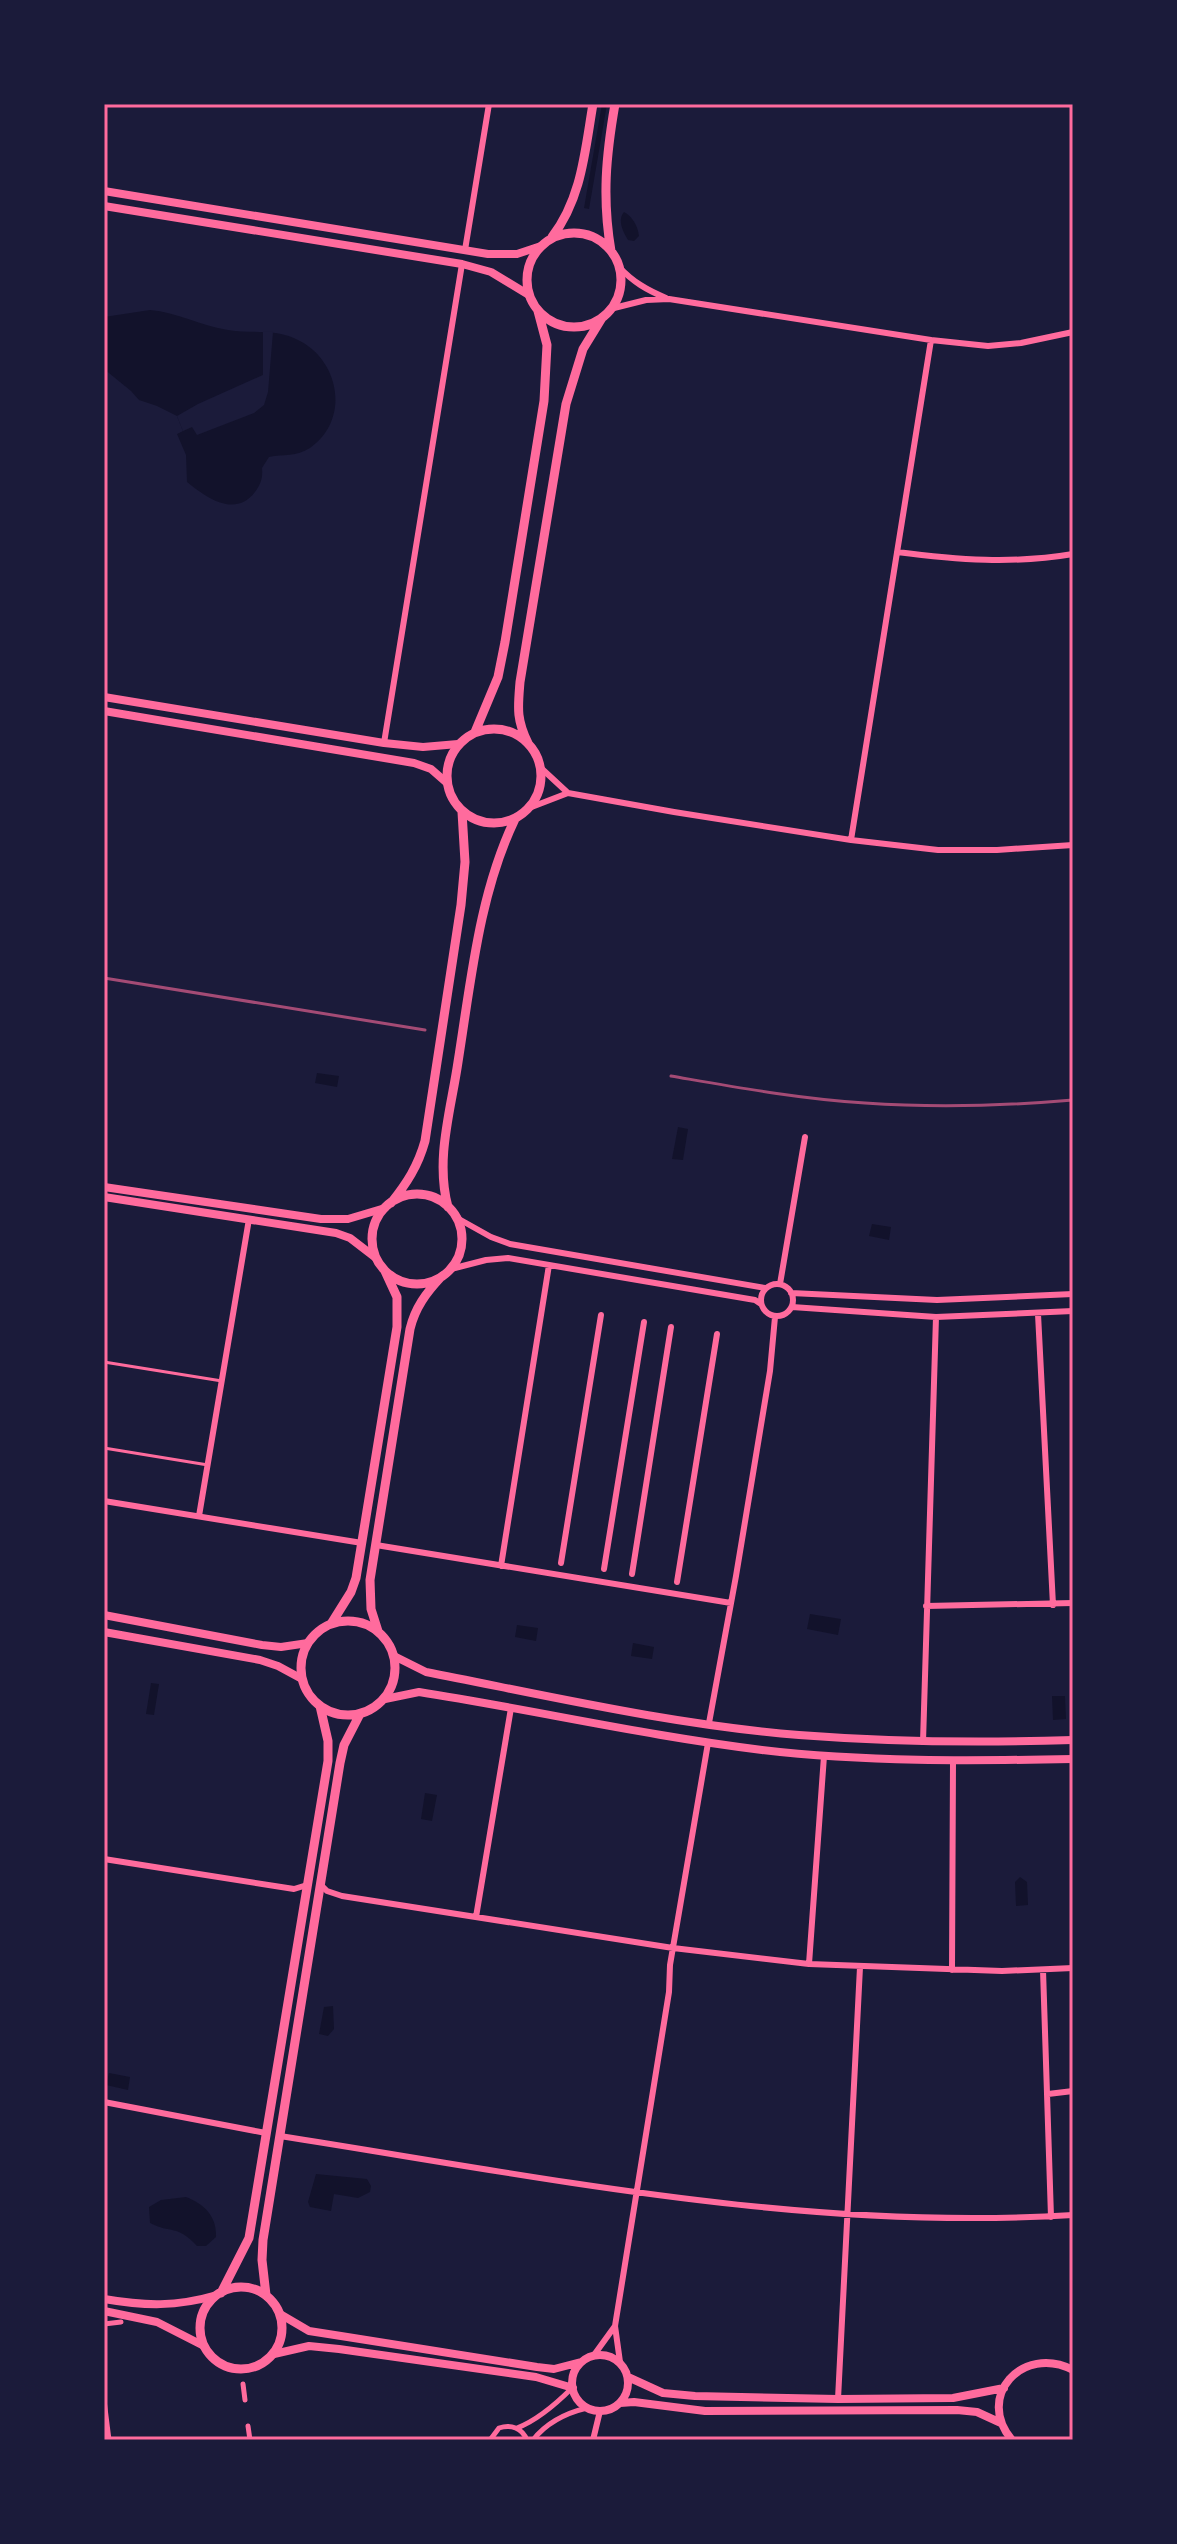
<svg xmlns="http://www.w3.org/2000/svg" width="1177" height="2544" viewBox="0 0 1177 2544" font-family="Poppins,sans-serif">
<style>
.water{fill:#12122b}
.pier{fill:#1b1b3a}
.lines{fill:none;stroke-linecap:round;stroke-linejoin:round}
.service{stroke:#ff6b9d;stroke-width:3}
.pedestrian{stroke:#ff6b9d;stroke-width:5}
.minor{stroke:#ff6b9d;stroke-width:6}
.tertiary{stroke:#ff6b9d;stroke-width:8}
.secondary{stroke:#ff6b9d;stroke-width:9}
.rail{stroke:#a44b75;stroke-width:3}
.neatline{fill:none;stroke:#ff6b9d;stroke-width:3}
</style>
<rect width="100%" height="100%" fill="#1b1b3a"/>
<path class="water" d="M602,104h5l-18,105 -5,-1z
M624,212c8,4 14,14 15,24l-5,5 -6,-1c-5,-8 -11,-20 -4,-28z
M150,310c27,2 51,16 78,20 25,4 49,-2 72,11 40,21 50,79 10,107 -14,9 -26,6 -41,9l-7,11c1,9 -1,16 -7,24 -20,26 -48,6 -68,-10l-1,-27 -9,-21 6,-3 -6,-15 -20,-10 -18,-6 -8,-9 -27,-22v-52z
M317,1073l22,3 -2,11 -22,-4z
M678,1127l10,2 -5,31 -11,-1z
M872,1224l19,3 -2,13 -20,-4z
M810,1614l31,5 -3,16 -31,-6z
M517,1625l21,3 -2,13 -21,-4z
M633,1643l21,4 -2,12 -21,-3z
M151,1683l8,1 -5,31 -8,-1z
M1052,1696h13l1,23 -13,1z
M425,1793l12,2 -5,26 -11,-2z
M1020,1877l7,5 1,23 -12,1 -1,-24z
M333,2006l1,23 -6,7 -9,-2 5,-27z
M109,2073l21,4 -2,13 -22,-5z
M316,2174l51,5 4,7 -1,6 -12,6 -24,-4 -3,17 -21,-4 -2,-5z
M186,2197c18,7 31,19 30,40l-10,9h-9c-20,-22 -26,-12 -47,-23l-1,-16 12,-7z"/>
<path class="pier" d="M263,331l10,1 -5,60 -4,13 -10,8 -57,22 -5,-8 -9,4 -6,-15 21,-12 65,-29z"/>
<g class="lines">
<path class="service" d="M104,1362l118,19
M104,1448l104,17"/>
<path class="pedestrian" d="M104,2324l17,-2
M243,2384l2,16
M104,2400l5,40
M248,2426l2,14
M517,2428c21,-8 39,-24 55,-40
M490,2440l9,-12c12,-4 23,0 28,12
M533,2440c14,-18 33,-27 54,-32"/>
<path class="minor" d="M465,250l24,-146
M619,267c14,15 28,23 47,31
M610,309l36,-9 23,-1 262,41 57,6 33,-3 52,-11
M897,552c60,8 117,12 176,2
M384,743l78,-479
M541,768l27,25
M529,808l39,-15 106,19 177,28 87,10h59l76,-5
M851,840l80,-500
M457,1218l34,19 19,7 255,44
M451,1269l35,-9 22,-2 247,42 6,4
M761 1300a16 16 0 1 1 32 0a16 16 0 1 1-32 0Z
M780,1284l25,-147
M791,1293l146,7 136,-6
M792,1307l144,10 137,-6
M1038,1314l15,291
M104,1501l258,42
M199,1516l50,-297
M376,1545l355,58
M561,1563l40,-248
M501,1566l48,-301
M604,1569l40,-247
M632,1574l39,-247
M677,1582l40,-248
M926,1606l147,-3
M709,1723l27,-147 34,-205 5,-54
M923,1742l13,-425
M104,1859l190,30 13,-4
M321,1885l6,6 15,5 331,52 136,16 193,7 71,-3
M476,1917l35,-209
M809,1964l15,-208
M952,1970l1,-208
M1043,1970l8,247
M1048,2094l25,-3
M104,2102l162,31
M280,2136c262,41 526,96 793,79
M594,2355l21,-29
M620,2362l-5,-36 54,-334 1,-27 38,-222
M838,2399l22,-432
M593,2440l7,-29"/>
<path class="tertiary" d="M104,191l384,63h29l24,-8
M104,206l358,58 29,8 38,23
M104,697l280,46 39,4 35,-3
M104,711l310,52 17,6 16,14
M104,1187l217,32h27l37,-11
M104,1197l232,36 14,5 26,20
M104,1615l158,30 19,2 27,-4
M104,1632l156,28 18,6 24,13
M394,1656l32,16c123,24 248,53 373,63 91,7 182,8 274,5
M385,1699l34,-7c115,18 228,44 343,58 104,12 207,11 311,9
M104,2299c41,7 72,8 113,-4
M104,2311l53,11 47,24
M280,2314l29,17 32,5 196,31 17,2 27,-7
M274,2354l35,-8 30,3 197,28 37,11
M572 2383a28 28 0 1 1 56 0a28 28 0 1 1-56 0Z
M628,2377l35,16 32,3 143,3 115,-1 51,-10
M620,2403l14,-1 71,9 252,-1 20,2 24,11
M1012,2440c-37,-43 10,-96 61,-70"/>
<path class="secondary" d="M527 280a47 47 0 1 1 94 0a47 47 0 1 1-94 0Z
M552,237c30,-39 33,-87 41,-133
M611,251c-9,-53 -5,-95 4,-147
M447 776a47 47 0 1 1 94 0a47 47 0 1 1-94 0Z
M475,732l23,-55 7,-35 39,-241 3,-56 -9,-34
M528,743c-12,-24 -10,-36 -8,-61l46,-278 17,-55 19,-31
M372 1239a45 45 0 1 1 90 0a45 45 0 1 1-90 0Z
M391,1203c16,-20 27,-37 34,-62l36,-236 4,-43 -3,-50
M448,1207c-13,-48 3,-97 10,-145 13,-81 21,-168 57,-243
M301 1668a47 47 0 1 1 94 0a47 47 0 1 1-94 0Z
M331,1624l20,-32 5,-14 41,-251v-30l-12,-26
M378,1631l-7,-22 -1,-29 40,-251c5,-21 16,-36 31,-52
M200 2328a41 41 0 1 1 82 0a41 41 0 1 1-82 0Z
M221,2293l28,-55 79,-477v-20l-8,-35
M266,2295l-4,-35 1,-20 77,-477 4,-18 16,-31"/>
<path class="rail" d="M104,978l321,52
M671,1076c64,11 129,23 194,27 70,5 139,3 208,-3"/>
</g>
<rect width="1177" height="2544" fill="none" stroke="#1b1b3a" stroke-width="212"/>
<rect x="106" y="106" width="965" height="2332" class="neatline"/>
</svg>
